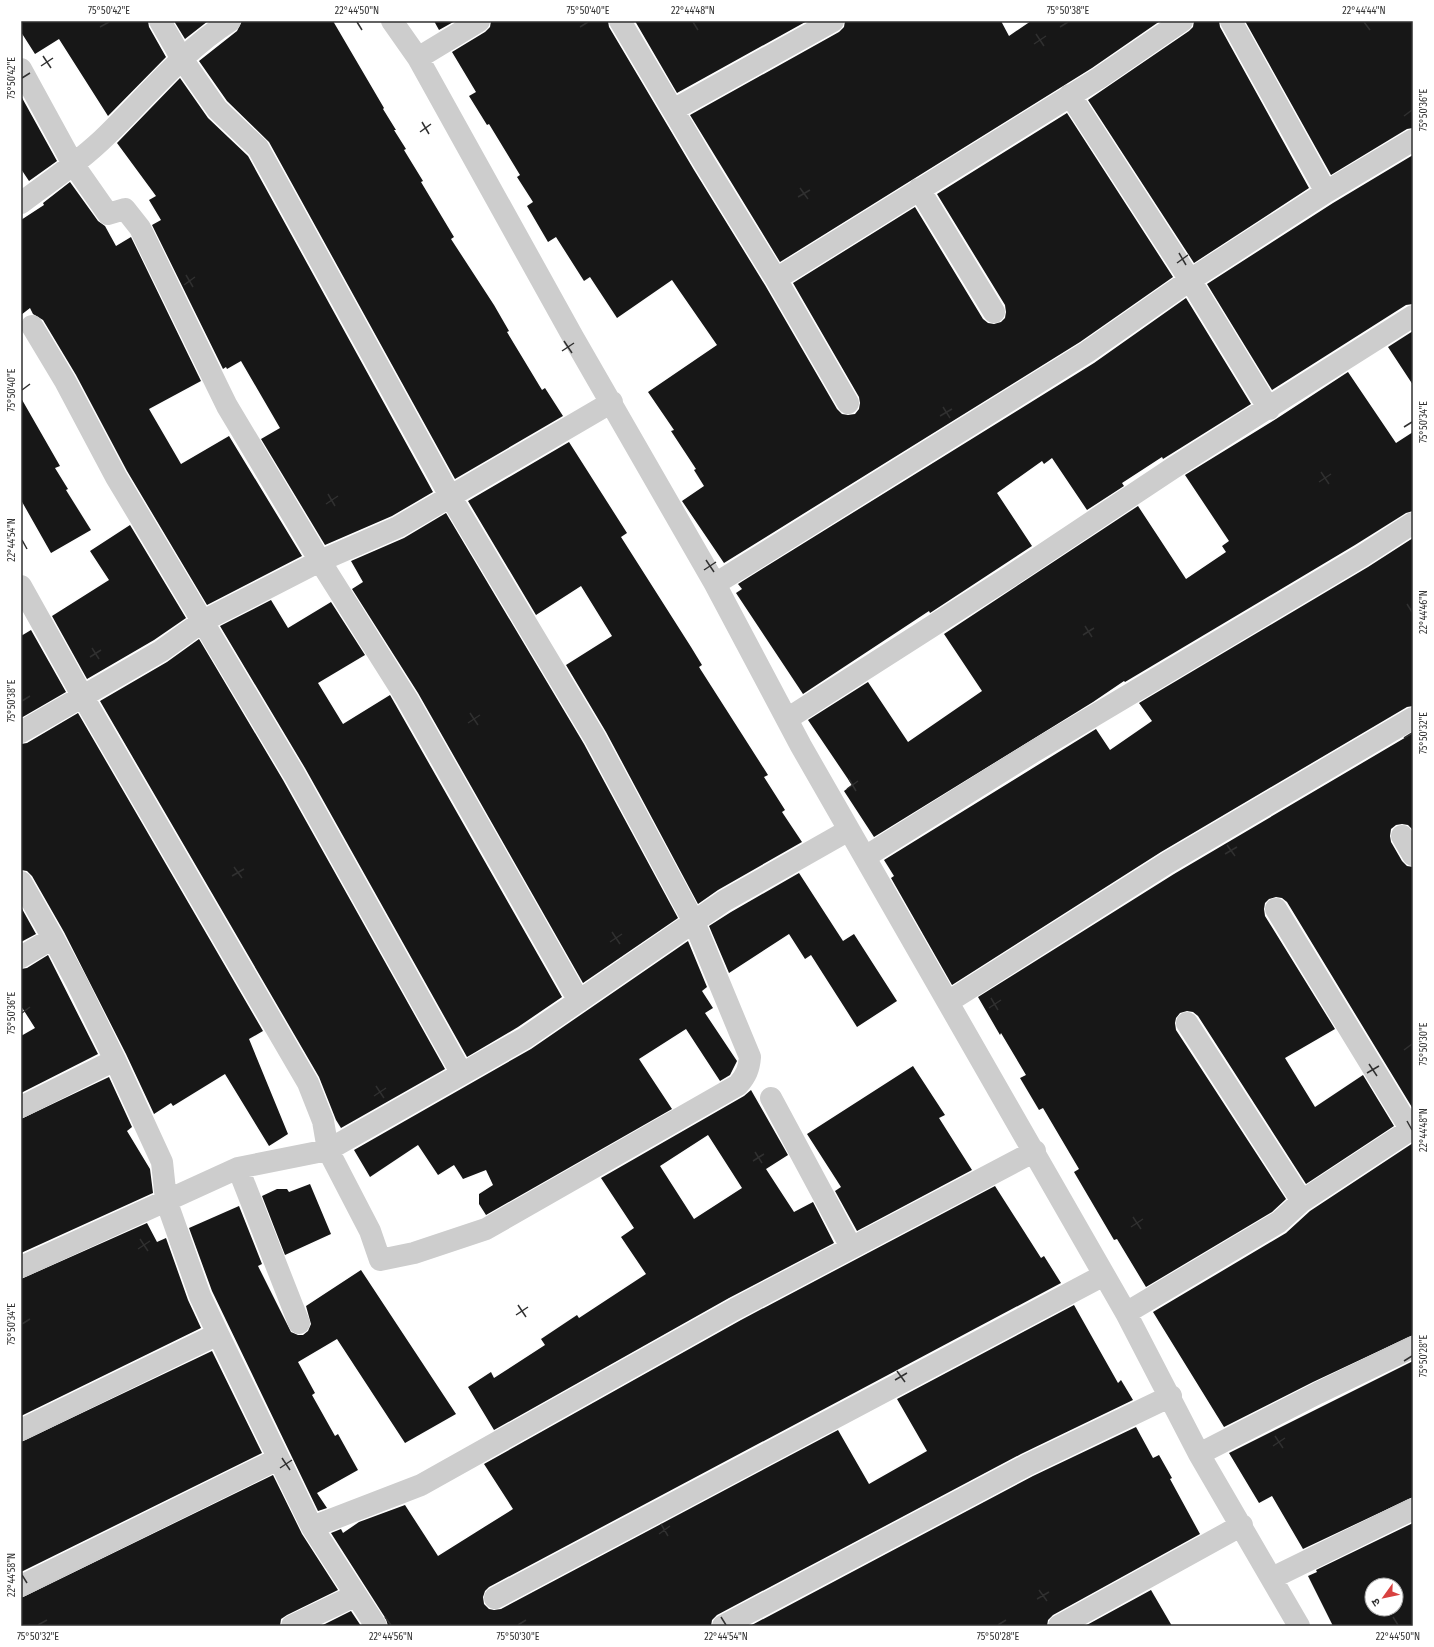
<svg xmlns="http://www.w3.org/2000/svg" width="1434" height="1647" viewBox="0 0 1434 1647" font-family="'Fira Sans Condensed','Noto Sans Devanagari',sans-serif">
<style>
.building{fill:#171717;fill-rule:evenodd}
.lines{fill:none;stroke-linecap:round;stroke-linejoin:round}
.minor{stroke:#cdcdcd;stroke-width:22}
.ticks{fill:none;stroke:#303030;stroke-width:1.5}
.neatline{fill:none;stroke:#303030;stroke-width:1.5}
.ticks-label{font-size:10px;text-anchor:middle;fill:#303030}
</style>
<rect width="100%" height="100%" fill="#fff"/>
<path class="building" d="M21,21h127l1,6 17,30 -58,59 -49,-77 -24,15 -14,-22z
M174,21h34l-23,18z
M242,21h91l51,87 -1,1 13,21h-2l12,19 -2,1 19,31 -2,1 33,55 -3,2 43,66 15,26 -2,1 35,58 3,-2 18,28 -108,63 -186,-337 -42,-41 -28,-40 38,-30z
M434,21h21l-16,9z
M491,21h117l1,6 85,143 71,115 72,124 5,5 6,1 7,-1 4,-5 1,-6 -1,-6 -66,-114 122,-76 68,112 5,4 6,1 7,-2 4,-4 1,-6 -1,-7 -68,-111 130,-81 106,164 -93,65 -356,221 -42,-62 22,-15 -10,-16 2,-1 -25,-38 3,-1 -26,-38 69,-47 -45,-65 -55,38 -27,-41 -6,4 -28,-44 -8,5 -21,-36 6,-4 -16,-25 3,-2 -31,-51 -2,1 -18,-29 7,-4 -24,-40 33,-20 5,-5z
M635,21h172l-130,72z
M845,21h156l8,15 22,-15h129l-68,47 -312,194 -90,-147 149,-83 5,-5z
M1194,21h25l1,6 89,161 -115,75 -106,-163 101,-69 4,-4z
M1245,21h168v107l-6,1 -76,46z
M180,78l28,40 40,38 185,336 -41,24 -67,29 -64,-106 19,-11 -39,-67 -14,8 -1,-2 -3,2 -71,-144 9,-5 -12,-20 7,-4 -39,-53z
M21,96l36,65 -28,20 -8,-12z
M1413,155v149l-7,1 -134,85 -65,-106 126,-81z
M70,182l28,39 7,5 11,20 15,-9 70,144 -52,28 32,55 48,-28 73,120 -95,49 -80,-134 -51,-96 -33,-55 -10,-6 -3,-6 -9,7v-95l23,-15 -1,-2z
M1186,298l65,106 -88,55 -1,-2 -40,26 2,3 -37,24 -35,-52 -8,6 -2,-3 -45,32 35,53 -102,67 -1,-2 -126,83 -67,-101 6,-4 -4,-5 356,-221z
M1413,331v54l-25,-38z
M1348,372l48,71 17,-11v79l-7,2 -51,32 -230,137 -1,-1 -31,21 -219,135 -30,-46 8,-6 -44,-65 60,-38 40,60 74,-51 -38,-57 194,-128 48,73 40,-27 -4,-6 7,-5 -44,-66 91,-56z
M21,398l39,68 -5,2 13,21 -2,1 25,40 -40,23 -30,-53z
M569,442l58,91 -6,4 70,110 11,18 -3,2 69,108 -4,2 21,33 -3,2 20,30 -84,48 -20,14 -92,-172 -40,-67 46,-29 -31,-50 -45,29 -68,-114z
M446,513l138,231 94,174 -95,65 -165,-290 -66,-104 11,-7 -12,-21 53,-23z
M130,525l56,93 -32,22 -67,39 -35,-63 57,-36 -19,-29z
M1413,538v168l-6,1 -246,145 -209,133 -61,-107 3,-2 -10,-16 212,-131 14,21 42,-29 -13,-18 229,-136z
M271,600l17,28 43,-26 34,53 -47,28 25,41 47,-29 172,302 -44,30 -51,30 -162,-289 -85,-142z
M31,630l35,62 -45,26v-82z
M199,639l84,141 162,289 -104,59 -5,-8 -17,-43 -219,-376 67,-39z
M78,713l185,318 -14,8 39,95 -19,12 -44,-72 -52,32 -2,-3 -17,11 -28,-60 -62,-122 -32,-56 -5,-5 -6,-1v-126l6,-1z
M1413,733v97l-5,-5 -6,-1 -6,1 -5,4 -1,7 1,6 11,19 5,5 6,1v242l-126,-207 -5,-4 -6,-1 -7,2 -4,4 -1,6 1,7 70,113 -50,29 30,49 48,-32 31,51 -88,58 -108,-168 -5,-4 -6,-1 -7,2 -4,5 -1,5 1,7 110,169 -14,13 -126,75 -29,-48 -3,1 -40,-68 5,-3 -36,-61 -4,2 -19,-32 6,-3 -25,-42 -1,2 -22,-38 196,-123z
M799,873l44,68 11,-7 43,67 -40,26 -46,-72 -6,4 -16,-25 -60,39 -20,-47 22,-14z
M21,907l15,27 -15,8z
M688,941l19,46 -5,4 11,17 -8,5 32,48 -7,14 -10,6 -34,-52 -47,30 33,50 -186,106 -7,-11v-10l14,-9 -7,-15 -23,9 -9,-14 -16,10 -20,-30 -48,32 -16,-27 177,-101z
M48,955l50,99 -77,39v-57l14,-8 -14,-22v-37l6,-1z
M913,1066l32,49 -6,3 33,52 -115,61 -22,-40 6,-4 -34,-53z
M109,1077l23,50 -5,4 23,38 3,24 -132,60v-134z
M751,1090l37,65 -22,14 28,43 19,-10 21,41 -105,55 -235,132 -26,-43 23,-15 3,6 51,-33 -4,-6 36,-24 2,3 67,-44 -25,-37 13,-9 -33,-50 143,-82zM708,1135l34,53 -48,31 -34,-53z
M1413,1143v192l-100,47 -89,45 -71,-115 133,-79 24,-22z
M310,1184l21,50 -46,21 -23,-59 15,-7h10l2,3z
M995,1186l46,72 3,-2 17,27 -572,304 -4,4 -2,6 1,7 5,5 5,1 7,-1 337,-179 31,54 58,-33 -30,-52 177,-94 44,78 3,-3 12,20 -112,54 -304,161 -5,5 -1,6h-323l-2,-7 -55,-86 10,-4 2,4 16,-11 46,-17 33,51 75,-47 -29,-45 257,-144z
M239,1206l23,58 -4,2 33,66 7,3h5l5,-4 3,-7 -5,-18 55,-36 95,144 -51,29 -68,-104 -39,23 17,31 -3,2 23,41 3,-2 20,36 -41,23 10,15 -9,3 -106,-220 -23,-63z
M147,1223l10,19 9,-4 22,62 13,28 -180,88v-137z
M212,1351l50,102 -241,119v-130z
M1413,1361v136l-110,52 -31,-53 -13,7 -30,-50z
M1136,1427l17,31 6,-3 13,23 -2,1 30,55 -147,81 -5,5 -1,6h-297l283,-150z
M273,1475l29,59 36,56 -51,25 -6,4 -1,7h-259v-28z
M1413,1523v103h-80l-25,-50 9,-4 -1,-2zM1372,1585h24v24h-24z
M1151,1590l21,36h-87z
M351,1611l10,15h-40z"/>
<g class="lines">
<path class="minor" d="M392,21l26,37 155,279 142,247 86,162 325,567 73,141 100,172
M620,21l85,143 71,115 323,-201 83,-57
M1231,21l95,171
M418,58l61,-37
M21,69l52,95 35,50 17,-5 15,19 87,178 93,155 87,138 172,302
M1070,95l120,185 79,129
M673,110l160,-89
M919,189l75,123
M21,203c29,-22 60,-42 86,-68 40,-39 76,-84 123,-114
M776,279l72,124
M32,326l33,55 51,96 178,297 168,300
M715,584l372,-232 103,-72 136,-88 87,-52
M21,586l62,111 225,386 15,38 5,29 42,81 10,29 34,-7 72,-24 252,-144c8,-9 11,-16 12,-28l-56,-135 -99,-184 -145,-242 -192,-348 -41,-39 -35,-50 -22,-38
M787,719l222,-142 164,-109 240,-152
M21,732l140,-81 42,-30 117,-60 78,-34 214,-125
M1402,836l11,19
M865,857l168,-105 329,-196 51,-33
M21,882l32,56 23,43 39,79 47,102 4,38 34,96 18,38 94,193 64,99
M1276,909l135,221
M21,957l32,-19
M948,1002l219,-139 246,-145
M1187,1023l115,178
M771,1098l80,149
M21,1107l94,-47
M238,1168l61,155
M21,1267l217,-99 90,-18 197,-112 199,-137 125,-71
M1126,1313l153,-91 23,-21 111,-73
M21,1430l197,-96
M1199,1454l119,-61 95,-46
M312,1527l109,-42 314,-176 300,-158
M1272,1578l141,-69
M21,1586l257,-127
M495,1598l609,-323
M292,1626l64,-31
M723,1626l304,-161 144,-69
M1059,1626l183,-101"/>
</g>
<path class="ticks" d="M357,22l5,8M693,22l5,8M1364,22l6,8M100,27l9,-5M580,27l8,-5M1060,27l8,-5M1036,34l8,12M1034,44l12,-8M43,56l8,12M41,66l12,-8M22,78l8,-5M1404,116l8,-6M422,122l7,12M420,132l11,-8M800,188l8,11M798,197l12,-7M1179,253l7,12M1177,263l11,-8M186,275l7,12M184,285l11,-8M564,341l8,12M562,351l12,-8M22,390l8,-6M943,407l7,11M940,416l12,-7M1404,427l8,-5M1321,472l8,12M1319,482l12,-8M328,494l7,12M326,504l12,-8M22,540l5,9M706,560l8,12M704,570l12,-8M1407,604l5,8M1085,626l7,11M1083,635l11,-7M92,648l7,11M90,657l11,-7M22,701l8,-5M470,713l8,12M468,723l12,-8M1404,738l8,-5M849,779l7,12M847,789l11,-8M1227,845l8,11M1225,854l12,-7M234,867l8,11M232,876l12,-7M612,932l8,12M610,942l12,-8M991,998l7,12M989,1008l12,-8M22,1013l8,-6M1404,1050l8,-6M1369,1064l8,12M1367,1073l12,-7M376,1086l8,12M374,1096l12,-8M1407,1121l5,9M755,1152l7,11M753,1161l11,-7M1133,1217l8,12M1131,1227l12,-8M140,1239l8,12M138,1249l12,-8M518,1305l8,12M516,1315l12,-8M22,1324l8,-5M1404,1361l8,-5M897,1371l8,11M895,1380l12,-7M1275,1436l8,12M1273,1446l12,-8M282,1458l8,12M280,1468l12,-8M661,1524l7,12M659,1534l11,-8M22,1575l5,8M1039,1590l8,11M1037,1599l12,-7M385,1617l6,8M721,1617l5,8M1393,1617l5,8M38,1625l9,-5M518,1625l8,-5M998,1625l8,-5"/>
<rect width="1434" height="1647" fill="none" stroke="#ffffff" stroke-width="44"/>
<g transform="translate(1384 1597) rotate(237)"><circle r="19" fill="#ffffff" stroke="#acacac"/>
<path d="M0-3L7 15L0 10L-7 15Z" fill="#d84140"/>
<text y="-6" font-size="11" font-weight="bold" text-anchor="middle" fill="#303030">उ</text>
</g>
<rect x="22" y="22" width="1390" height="1603" class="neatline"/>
<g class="ticks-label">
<text x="109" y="14">75°50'42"E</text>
<text x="357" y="14">22°44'50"N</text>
<text x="588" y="14">75°50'40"E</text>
<text x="693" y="14">22°44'48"N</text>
<text x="1068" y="14">75°50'38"E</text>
<text x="1364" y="14">22°44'44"N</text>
<text transform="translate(11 78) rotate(-90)" y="4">75°50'42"E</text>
<text transform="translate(1423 110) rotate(-90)" y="4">75°50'36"E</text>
<text transform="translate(11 390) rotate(-90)" y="4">75°50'40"E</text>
<text transform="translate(1423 422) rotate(-90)" y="4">75°50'34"E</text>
<text transform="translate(11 540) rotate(-90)" y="4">22°44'54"N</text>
<text transform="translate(1423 612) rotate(-90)" y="4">22°44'46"N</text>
<text transform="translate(11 701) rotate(-90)" y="4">75°50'38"E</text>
<text transform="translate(1423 733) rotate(-90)" y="4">75°50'32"E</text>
<text transform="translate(11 1013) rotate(-90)" y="4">75°50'36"E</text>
<text transform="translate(1423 1044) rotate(-90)" y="4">75°50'30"E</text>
<text transform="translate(1423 1130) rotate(-90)" y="4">22°44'48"N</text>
<text transform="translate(11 1324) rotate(-90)" y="4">75°50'34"E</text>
<text transform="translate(1423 1356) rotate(-90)" y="4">75°50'28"E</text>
<text transform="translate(11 1575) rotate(-90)" y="4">22°44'58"N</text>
<text x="38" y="1640">75°50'32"E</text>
<text x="391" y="1640">22°44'56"N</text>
<text x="518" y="1640">75°50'30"E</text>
<text x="726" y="1640">22°44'54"N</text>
<text x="998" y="1640">75°50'28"E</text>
<text x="1398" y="1640">22°44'50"N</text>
</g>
</svg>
